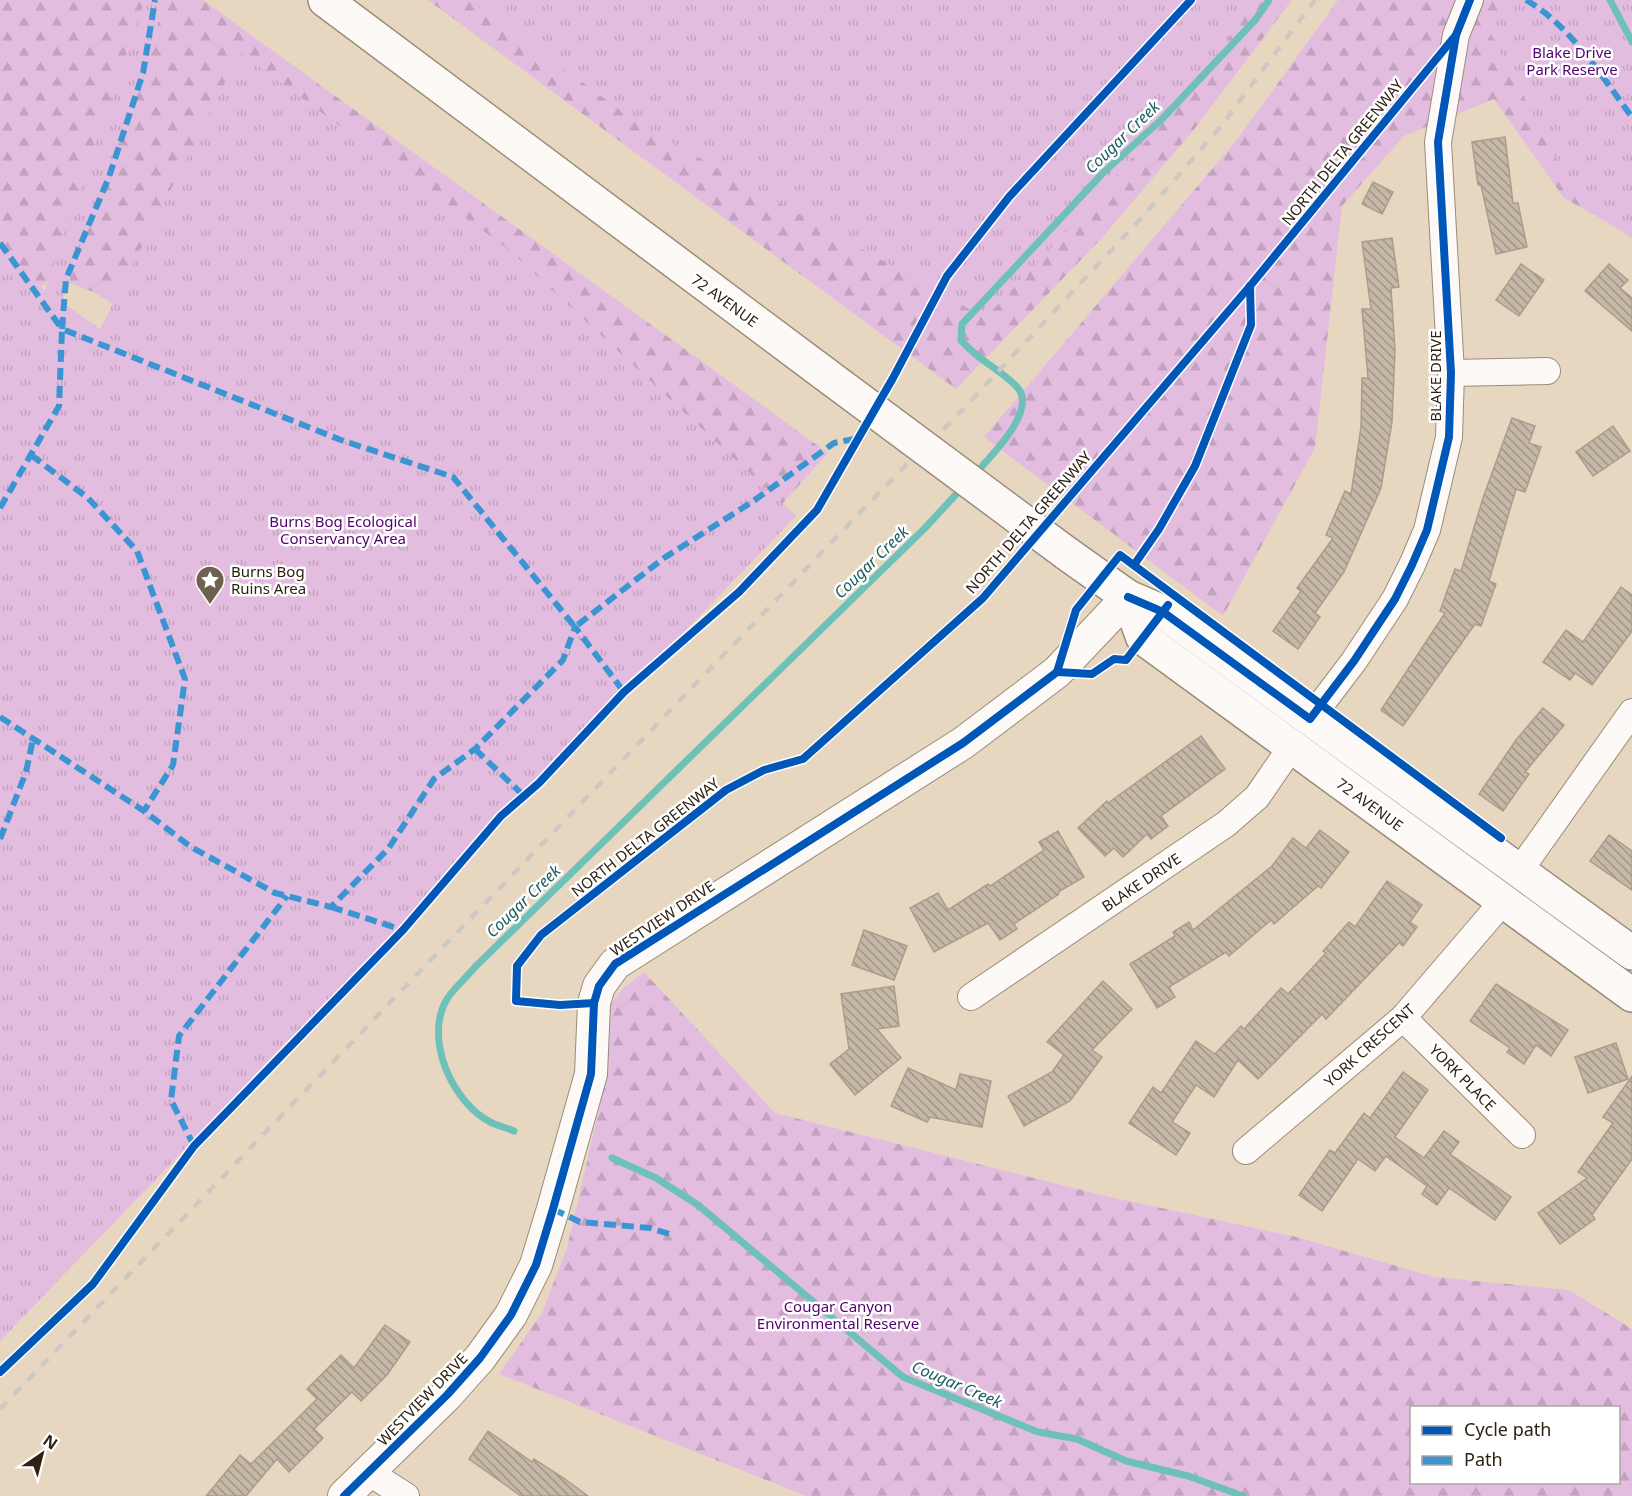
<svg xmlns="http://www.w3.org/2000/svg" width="1632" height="1496" font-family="'Noto Sans',sans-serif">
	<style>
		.forest { fill: url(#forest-firs); fill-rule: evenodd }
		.park { fill: url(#park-tufts) }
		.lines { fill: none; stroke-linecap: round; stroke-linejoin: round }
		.stream { stroke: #6ec1b9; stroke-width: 7 }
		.building { fill: url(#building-back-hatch); stroke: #aa9d8b; stroke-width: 1.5 }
		.minor-casing { stroke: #998c7a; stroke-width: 28 }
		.tertiary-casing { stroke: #998c7a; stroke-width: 34 }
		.secondary-casing { stroke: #998c7a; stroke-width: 36 }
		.minor { stroke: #fcf9f6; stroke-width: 26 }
		.tertiary { stroke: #fcf9f6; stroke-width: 32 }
		.secondary { stroke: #fcf9f6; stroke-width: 33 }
		.rail { stroke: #cdc8c1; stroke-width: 4.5; stroke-dasharray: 10 10; stroke-linecap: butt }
		.secondary-bridge-casing { stroke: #998c7a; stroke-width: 36; stroke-linecap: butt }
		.secondary-bridge { stroke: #fcf9f6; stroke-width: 33 }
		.quiet { stroke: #3c95d3; stroke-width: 6; stroke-dasharray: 12 6; stroke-linecap: butt }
		.cycleway-casing { stroke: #fff; stroke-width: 11 }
		.cycleway { stroke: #0057b8; stroke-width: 8 }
		.labels { text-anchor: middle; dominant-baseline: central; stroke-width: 5; stroke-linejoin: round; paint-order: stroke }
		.park-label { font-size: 15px; fill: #53026f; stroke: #fff }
		.street-label { font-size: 15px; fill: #2e2212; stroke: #fff }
		.poi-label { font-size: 15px; fill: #2e2212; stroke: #fff; text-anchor: start }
		.water-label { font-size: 16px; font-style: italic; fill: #1a5d5d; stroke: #fff }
	</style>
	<defs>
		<pattern id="forest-firs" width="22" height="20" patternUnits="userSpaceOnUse" patternTransform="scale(1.5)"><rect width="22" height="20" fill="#e3bde0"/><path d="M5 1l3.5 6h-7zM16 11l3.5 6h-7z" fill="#c3a2bf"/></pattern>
		<pattern id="park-tufts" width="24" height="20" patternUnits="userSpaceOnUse" patternTransform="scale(1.5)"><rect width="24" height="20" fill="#e3bde0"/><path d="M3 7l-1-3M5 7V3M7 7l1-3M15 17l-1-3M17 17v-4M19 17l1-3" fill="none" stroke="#c3a2bf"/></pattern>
		<pattern id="building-back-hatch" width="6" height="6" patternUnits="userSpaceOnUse" patternTransform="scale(1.5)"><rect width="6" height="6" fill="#c5b8a6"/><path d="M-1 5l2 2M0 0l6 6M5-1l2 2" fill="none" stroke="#a09586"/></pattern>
	</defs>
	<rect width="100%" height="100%" fill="#e8d7c0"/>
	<g class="forest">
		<path d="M 0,0 L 203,0 L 828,453 L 698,598 L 182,349 L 94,292 L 53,277 L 22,302 L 0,467 Z"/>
		<path d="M 428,0 L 1292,0 L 1196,127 L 1101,239 L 956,389 Z"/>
		<path d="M 1338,0 L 1632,0 L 1632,236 L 1564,198 L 1494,99 L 1404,136 L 1342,206 L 1315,448 L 1223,616 L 984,437 L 1236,141 Z"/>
		<path d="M 644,972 L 775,1113 L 1106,1196 L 1297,1237 L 1434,1277 L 1569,1290 L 1632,1329 L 1632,1496 L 806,1496 L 499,1374 L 542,1313 L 567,1248 L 599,1110 L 611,1004 L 622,989 ZM 1412,1408 L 1618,1408 L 1618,1482 L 1412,1482 Z"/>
	</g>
	<g class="park">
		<path d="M 145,0 L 166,0 L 62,302 L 100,329 L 240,53 L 508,249 L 796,516 L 0,1341 L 0,258 L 45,290 Z"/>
		<path d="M 470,0 L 1256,0 C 1175,115 1082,217 985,318 L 642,126 Z"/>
		<path d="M 1506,0 L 1632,0 L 1632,238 L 1581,206 L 1491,34 Z"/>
	</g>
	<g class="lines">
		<g class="stream">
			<path d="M 1610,0 L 1632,42"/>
			<path d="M 974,475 C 989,458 1039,410 1017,387 C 1000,369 977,360 961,340 L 962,324 L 1103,173 L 1163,118 L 1256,19 L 1269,0"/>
			<path d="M 514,1131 C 507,1128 499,1126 492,1123 C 453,1104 423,1039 447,999 C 454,988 466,978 475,967 L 925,528 L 962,488"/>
			<path d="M 612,1158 L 656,1178 L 698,1205 L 903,1377 L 1038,1432 L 1077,1439 L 1126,1461 L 1188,1476 L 1243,1496"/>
		</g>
	</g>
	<g class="building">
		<path d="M 1505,137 L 1513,203 L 1518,203 L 1527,247 L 1496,254 L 1481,185 L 1478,185 L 1472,142 Z"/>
		<path d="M 1373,182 L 1393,192 L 1382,214 L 1362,204 Z"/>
		<path d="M 1392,238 L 1399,287 L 1391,288 L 1395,350 L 1392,422 L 1381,488 L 1344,572 L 1315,613 L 1320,617 L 1298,649 L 1273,631 L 1301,591 L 1297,588 L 1333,538 L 1326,535 L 1345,491 L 1351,494 L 1361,427 L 1362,378 L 1368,378 L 1362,309 L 1371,309 L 1362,242 Z"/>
		<path d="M 1521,264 L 1544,280 L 1519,316 L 1496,300 Z"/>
		<path d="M 1609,264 L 1628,280 L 1620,288 L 1632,298 L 1632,331 L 1585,291 Z"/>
		<path d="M 1512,418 L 1535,426 L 1529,443 L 1541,447 L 1525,492 L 1516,489 L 1489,581 L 1496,584 L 1481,626 L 1475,624 L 1403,726 L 1381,710 L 1445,613 L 1440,611 L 1455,569 L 1461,571 L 1483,498 Z"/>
		<path d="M 1613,426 L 1630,451 L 1593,476 L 1576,452 Z"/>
		<path d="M 1621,587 L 1632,595 L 1632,631 L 1592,685 L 1575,673 L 1570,680 L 1543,662 L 1566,630 L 1583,642 Z"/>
		<path d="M 1543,708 L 1564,725 L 1525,772 L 1529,774 L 1503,811 L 1479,794 L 1516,740 Z"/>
		<path d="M 1201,736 L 1225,769 L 1161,816 L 1168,826 L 1151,839 L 1147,834 L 1123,857 L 1114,848 L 1105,856 L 1078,828 L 1107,801 L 1108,803 Z"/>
		<path d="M 1320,830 L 1349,852 L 1321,888 L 1318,886 L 1274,924 L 1271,920 L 1229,956 L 1226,952 L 1169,987 L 1175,997 L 1157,1008 L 1130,964 L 1175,936 L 1173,932 L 1189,922 L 1193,930 L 1272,866 L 1293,838 L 1306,848 Z"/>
		<path d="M 1058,831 L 1084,877 L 1058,892 L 1059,894 L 1014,924 L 1017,929 L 1000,940 L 988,923 L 934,952 L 910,908 L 938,893 L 948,910 L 988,884 L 990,886 L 1044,850 L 1039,842 Z"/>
		<path d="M 1609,835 L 1632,851 L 1632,890 L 1590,861 Z"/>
		<path d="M 1387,881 L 1422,905 L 1410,922 L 1417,927 L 1403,946 L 1399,943 L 1326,1019 L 1322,1014 L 1258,1079 L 1238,1060 L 1214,1097 L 1196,1085 L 1172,1122 L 1190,1133 L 1176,1155 L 1129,1123 L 1153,1087 L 1161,1093 L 1196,1041 L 1215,1054 L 1241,1026 L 1244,1029 L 1281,988 L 1288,994 L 1326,953 L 1323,951 L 1349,922 L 1355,927 Z"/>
		<path d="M 864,930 L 907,946 L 894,980 L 852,965 Z"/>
		<path d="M 1103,981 L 1132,1009 L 1092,1050 L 1102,1057 L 1070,1101 L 1024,1126 L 1008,1096 L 1052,1072 L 1064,1055 L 1047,1042 Z"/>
		<path d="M 1496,984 L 1568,1030 L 1551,1056 L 1536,1045 L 1524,1064 L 1507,1052 L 1510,1048 L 1470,1021 Z"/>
		<path d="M 894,986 L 899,1026 L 877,1029 L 901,1058 L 855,1095 L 830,1064 L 849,1049 L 841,994 Z"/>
		<path d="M 1616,1043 L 1628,1079 L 1588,1093 L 1575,1057 Z"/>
		<path d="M 908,1068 L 956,1090 L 960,1074 L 991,1081 L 982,1127 L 930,1117 L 927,1122 L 891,1106 Z"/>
		<path d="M 1403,1072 L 1428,1090 L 1395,1137 L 1424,1158 L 1444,1131 L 1459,1142 L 1450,1154 L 1511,1197 L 1495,1220 L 1449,1188 L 1437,1205 L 1422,1194 L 1427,1186 L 1386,1156 L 1375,1171 L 1358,1159 L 1322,1211 L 1299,1195 L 1330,1150 L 1335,1153 L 1364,1113 L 1370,1118 Z"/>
		<path d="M 1632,1076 L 1632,1159 L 1592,1215 L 1595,1219 L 1560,1244 L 1538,1213 L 1587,1178 L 1578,1172 L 1613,1123 L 1603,1117 Z"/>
		<path d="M 385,1325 L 410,1342 L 387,1375 L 361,1401 L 352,1392 L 314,1429 L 323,1438 L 289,1472 L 277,1459 L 246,1496 L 206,1496 L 240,1455 L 251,1464 L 317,1399 L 307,1389 L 341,1355 L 354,1368 Z"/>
		<path d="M 488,1431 L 532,1462 L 534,1459 L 565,1479 L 588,1496 L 521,1496 L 469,1459 Z"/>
	</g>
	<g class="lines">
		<g class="minor-casing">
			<g id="minor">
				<path d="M 1451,373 L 1547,371"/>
				<path d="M 1310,719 L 1354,661 L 1395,599 L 1412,565 L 1427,530 L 1449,437 L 1451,373 L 1438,142 L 1456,35 L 1470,0"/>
				<path d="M 1520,870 L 1632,712"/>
				<path d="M 971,997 L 1226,824 L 1257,797 L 1292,746"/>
				<path d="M 1403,1018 L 1522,1135"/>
				<path d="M 1246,1151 L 1403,1018 L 1493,913 L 1500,899"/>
				<path d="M 368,1472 L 406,1496"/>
			</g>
		</g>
		<g class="tertiary-casing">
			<path id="tertiary" d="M 344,1496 L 447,1395 L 480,1358 L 511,1315 L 536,1265 L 553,1209 L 591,1074 L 594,1003 L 599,986 L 615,964 L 963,743 L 1057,672 L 1128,597"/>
		</g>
		<g class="secondary-casing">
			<g id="secondary">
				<path d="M 325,0 L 825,374"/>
				<path d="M 1066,553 L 1128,597 L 1163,612 L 1632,953"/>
				<path d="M 1128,597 L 1143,638 L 1632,995"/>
			</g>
		</g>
		<use href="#minor" class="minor"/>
		<use href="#tertiary" class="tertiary"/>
		<use href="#secondary" class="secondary"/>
		<path class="rail" d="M 0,1409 L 898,473 L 953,420 L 1144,215 L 1221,126 L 1315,0"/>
		<g class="secondary-bridge-casing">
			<path id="secondary-bridge" d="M 825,374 L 1066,553"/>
		</g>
		<use href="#secondary-bridge" class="secondary-bridge"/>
		<g class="quiet">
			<path d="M 1526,0 C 1570,25 1602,77 1632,117"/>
			<path d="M 0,243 L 62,329"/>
			<path d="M 62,329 L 66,279 L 109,177 L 143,73 L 155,0"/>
			<path d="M 31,455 L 88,498 L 137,551 L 185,679 L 173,765 L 144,811"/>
			<path d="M 0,508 L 59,406 L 62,329 L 341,440 L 453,477 L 575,627 L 664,558 L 752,502 L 834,443 L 859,438"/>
			<path d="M 0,717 L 144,811 L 191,847 L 275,893 L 331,907 L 388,849 L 434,779 L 475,749 L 563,660 L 575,627 L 624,692"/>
			<path d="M 475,749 L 524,796"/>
			<path d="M 0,839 L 26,772 L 33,739"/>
			<path d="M 331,907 L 403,930"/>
			<path d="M 194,1146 L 171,1100 L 179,1036 L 287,896"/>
			<path d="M 553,1209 L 580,1222 L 650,1228 L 673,1235"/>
		</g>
		<g class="cycleway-casing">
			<g id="cycleway">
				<path d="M 1134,565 L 1159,529 L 1195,466 L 1251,325 L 1250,286"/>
				<path d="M 1128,597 L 1163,612 L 1310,719 L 1354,661 L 1395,599 L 1412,565 L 1427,530 L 1449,437 L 1451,373 L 1438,142 L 1456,35 L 1470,0"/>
				<path d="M 1057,672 L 1076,610 L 1120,555 L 1501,838"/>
				<path d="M 1057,672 L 1092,674 L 1114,659 L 1126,660 L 1168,605"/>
				<path d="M 594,1003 L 560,1005 L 516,1001 L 517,966 L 541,935 L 726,790 L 764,770 L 803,759 L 983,598 L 1250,286 L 1456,35"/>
				<path d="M 0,1372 L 93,1284 L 194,1146 L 403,930 L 501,816 L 539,783 L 624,692 L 739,592 L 817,510 L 893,378 L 947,276 L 1009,197 L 1191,0"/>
				<path d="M 344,1496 L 447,1395 L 480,1358 L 511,1315 L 536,1265 L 553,1209 L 591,1074 L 594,1003 L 599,986 L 615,964 L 963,743 L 1057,672"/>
			</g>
		</g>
		<use href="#cycleway" class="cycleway"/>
	</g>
	<defs>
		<g id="sight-pin" transform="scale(1.5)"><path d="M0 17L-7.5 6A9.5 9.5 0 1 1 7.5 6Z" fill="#6f614f" stroke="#fff"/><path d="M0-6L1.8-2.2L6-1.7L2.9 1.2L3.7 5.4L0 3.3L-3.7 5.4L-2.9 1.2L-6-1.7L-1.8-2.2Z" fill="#fff"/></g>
	</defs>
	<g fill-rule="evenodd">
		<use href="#sight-pin" x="210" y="580"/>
	</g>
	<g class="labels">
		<g class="park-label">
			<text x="1572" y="52">Blake Drive<tspan x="1572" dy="17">Park Reserve</tspan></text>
			<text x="343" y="521">Burns Bog Ecological<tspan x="343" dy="17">Conservancy Area</tspan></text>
			<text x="838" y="1306">Cougar Canyon<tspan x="838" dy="17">Environmental Reserve</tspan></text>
		</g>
		<g class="street-label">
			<text transform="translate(1342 152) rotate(-51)">NORTH DELTA GREENWAY</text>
			<text transform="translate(725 300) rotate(36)">72 AVENUE</text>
			<text transform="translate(1435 376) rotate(-90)">BLAKE DRIVE</text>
			<text transform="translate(1028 522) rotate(-49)">NORTH DELTA GREENWAY</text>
			<text transform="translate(1370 804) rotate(36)">72 AVENUE</text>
			<text transform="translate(645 837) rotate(-38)">NORTH DELTA GREENWAY</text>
			<text transform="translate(1141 882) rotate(-34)">BLAKE DRIVE</text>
			<text transform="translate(662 918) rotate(-34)">WESTVIEW DRIVE</text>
			<text transform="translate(1369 1045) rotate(-42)">YORK CRESCENT</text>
			<text transform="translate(1463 1077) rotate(45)">YORK PLACE</text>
			<text transform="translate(422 1399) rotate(-46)">WESTVIEW DRIVE</text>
		</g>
		<g class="poi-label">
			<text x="231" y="571">Burns Bog<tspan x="231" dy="17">Ruins Area</tspan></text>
		</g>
		<g class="water-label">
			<text transform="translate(1122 137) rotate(-44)">Cougar Creek</text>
			<text transform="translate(871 562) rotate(-44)">Cougar Creek</text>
			<text transform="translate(523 901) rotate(-44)">Cougar Creek</text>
			<text transform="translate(957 1384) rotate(23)">Cougar Creek</text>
		</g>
	</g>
	<rect x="1410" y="1406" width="210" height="78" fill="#ffffff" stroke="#aba7a0" stroke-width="1.5"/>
	<rect x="1422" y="1426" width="30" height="9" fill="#0057b8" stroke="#aba7a0" stroke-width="1.5"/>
	<text x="1464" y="1436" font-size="18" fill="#2e2212">Cycle path</text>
	<rect x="1422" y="1456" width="30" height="9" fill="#3c95d3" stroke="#aba7a0" stroke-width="1.5"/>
	<text x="1464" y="1466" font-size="18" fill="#2e2212">Path</text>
	<g transform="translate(42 1454) rotate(35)" stroke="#ffffff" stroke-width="4.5" paint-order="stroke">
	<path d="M0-4.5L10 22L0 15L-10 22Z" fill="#2e2212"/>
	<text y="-9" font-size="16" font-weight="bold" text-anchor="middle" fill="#2e2212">N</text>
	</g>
</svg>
